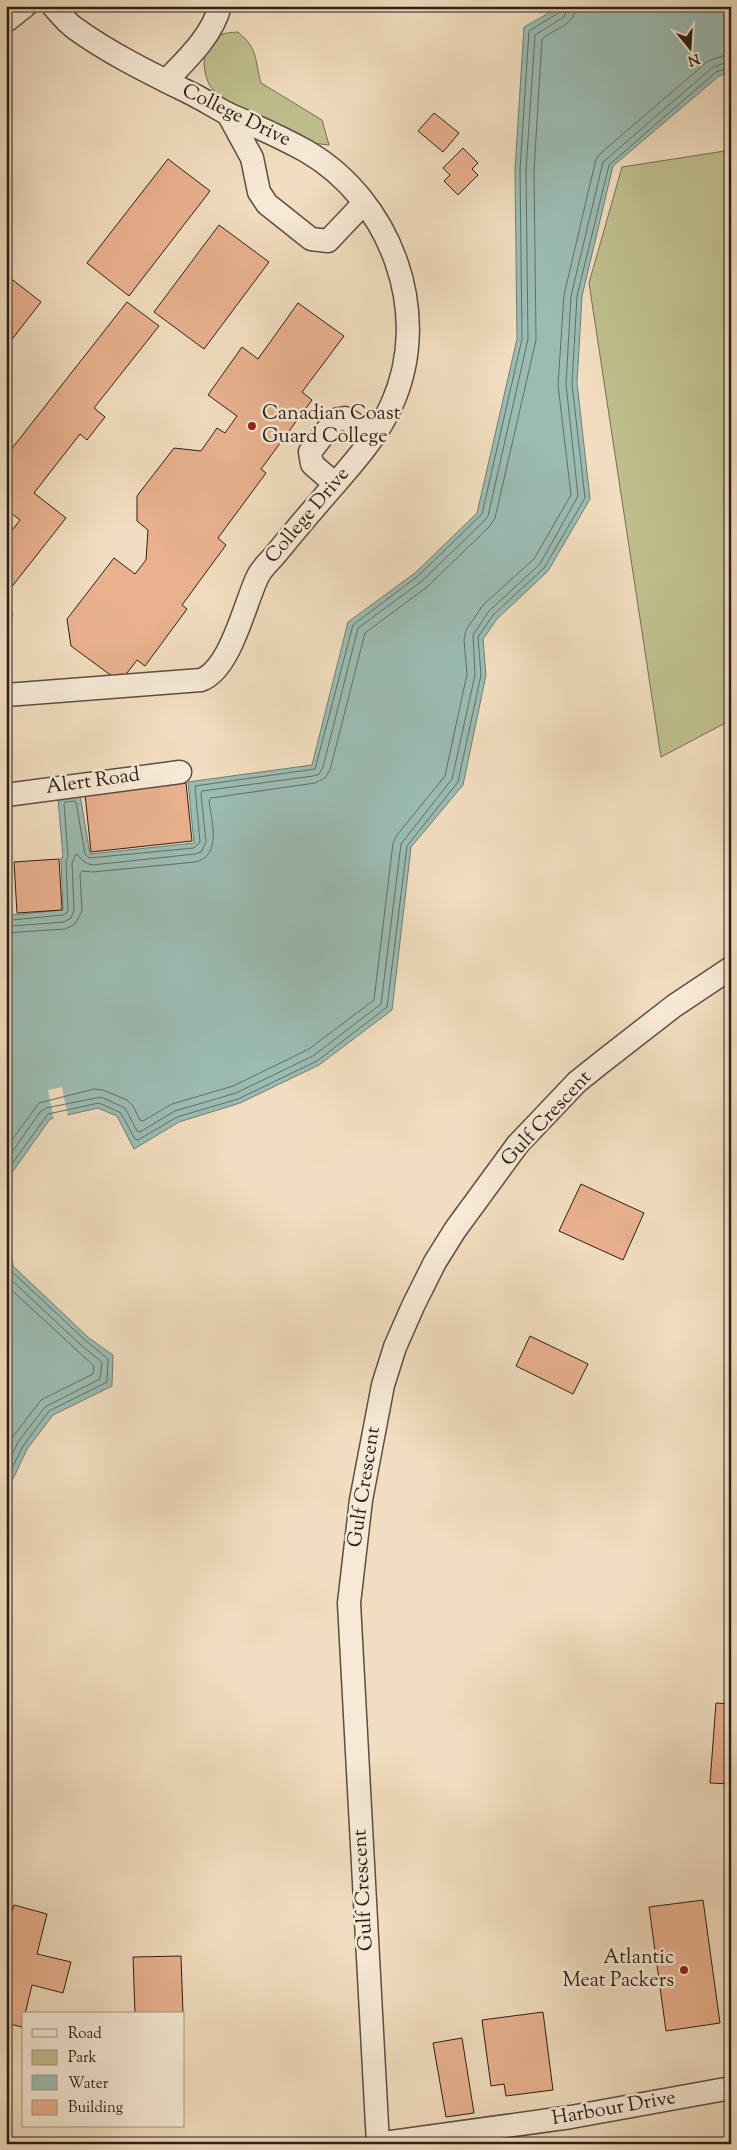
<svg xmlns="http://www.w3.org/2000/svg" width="737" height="2150" font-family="'Sorts Mill Goudy',serif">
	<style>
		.green { fill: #c0bf8e; stroke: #756e54 }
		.water { fill: #9bbcb2; stroke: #6e7d75 }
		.pier { fill: #f1ddbf }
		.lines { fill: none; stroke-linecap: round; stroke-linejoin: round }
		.shore { stroke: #626d66; stroke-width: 1 }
		.building { fill: #e9b18e; stroke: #2a1e19 }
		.minor-casing { stroke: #5c4e42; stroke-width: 25 }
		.minor { stroke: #f6e9d5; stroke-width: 22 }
		.poi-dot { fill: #8f2418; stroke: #f6e9d5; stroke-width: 2 }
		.labels { text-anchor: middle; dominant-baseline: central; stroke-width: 5; stroke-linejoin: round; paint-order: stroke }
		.street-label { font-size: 20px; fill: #2a1e19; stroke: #f6e9d5 }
		.poi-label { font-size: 20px; fill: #2a1e19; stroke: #f6e9d5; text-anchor: start }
	</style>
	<rect width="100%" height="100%" fill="#f1ddbf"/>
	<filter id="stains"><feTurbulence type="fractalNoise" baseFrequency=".004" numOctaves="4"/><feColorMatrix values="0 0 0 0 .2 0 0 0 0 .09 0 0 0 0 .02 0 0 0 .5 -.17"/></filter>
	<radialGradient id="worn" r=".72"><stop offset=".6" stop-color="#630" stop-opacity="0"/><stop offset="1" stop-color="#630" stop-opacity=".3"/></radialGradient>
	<g class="green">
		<path d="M 238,32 C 259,50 254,58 261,83 L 322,120 L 329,145 C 320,144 311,143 302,140 C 287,135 216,98 210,86 C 204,75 202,60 207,49 C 213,34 223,33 238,32 Z"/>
		<path d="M 731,150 L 731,720 L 661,757 L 589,283 L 622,167 Z"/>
	</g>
	<g class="water">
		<path d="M 561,6 L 731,6 L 731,72 L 719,76 L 613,166 L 582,296 L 577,383 L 590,499 L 548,571 L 497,619 L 483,639 L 486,675 L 463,785 L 411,847 L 392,1010 L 319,1065 L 240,1103 L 179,1122 L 134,1149 L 117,1116 L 98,1108 L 50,1119 L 6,1181 L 6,879 L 11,915 L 63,910 L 61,858 L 63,857 L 58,798 L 80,795 L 90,854 L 194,843 L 188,782 L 312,765 L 348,622 L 415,573 L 477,513 L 517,339 L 515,169 L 524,27 Z"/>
		<path d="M 6,1212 L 13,1266 L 89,1338 L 113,1355 L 112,1386 L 53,1415 L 27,1449 L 13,1479 L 6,1487 Z"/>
	</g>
	<path class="pier" d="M 62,1087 L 68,1117 L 54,1120 L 48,1090 Z"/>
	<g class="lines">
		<g class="shore">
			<path d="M 6,917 L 12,920 L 63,915 L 68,912 L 66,862 L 68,856 L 64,804 L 65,802 L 74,801 L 76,802 L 85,854 L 89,858 L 194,848 L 200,842 L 195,786 L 315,769 L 353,625 L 418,576 L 482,514 L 522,339 L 520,170 L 529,31 L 560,12 L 562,6"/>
			<path d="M 6,925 L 12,926 L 64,922 L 71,918 L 74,910 L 72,863 L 76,854 L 78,855 L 84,862 L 92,865 L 195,854 L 201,852 L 206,842 L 201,794 L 202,791 L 313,776 L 319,774 L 323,767 L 358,628 L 422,581 L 484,521 L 488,516 L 528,339 L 526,170 L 535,35 L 564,17 L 568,6"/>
			<path d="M 6,933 L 65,929 L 75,924 L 82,911 L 80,874 L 82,871 L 93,872 L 195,862 C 223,856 211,820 209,800 L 211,798 L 315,783 L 325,778 L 330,770 L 365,633 L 427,587 L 490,526 L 495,518 L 536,340 L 534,170 L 542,39 C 554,28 575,27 576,6"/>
			<path d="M 6,1148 L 39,1103 L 94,1089 L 103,1090 L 127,1100 L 133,1106 L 140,1120 L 143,1121 L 172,1104 L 233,1086 L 309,1049 L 374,1000 L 393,843 L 397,835 L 445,776 L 467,674 L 464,640 L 466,630 L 483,605 L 534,559 L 571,495 L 558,385 L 564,295 L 596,159 L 602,152 L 708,61 L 731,53"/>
			<path d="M 6,1161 L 40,1112 L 46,1108 L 101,1097 L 125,1108 L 137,1131 L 140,1132 L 175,1111 L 236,1093 L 313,1056 L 381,1004 L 401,844 L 452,779 L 475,675 L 473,635 L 489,611 L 540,564 L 578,496 L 566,384 L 571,296 L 603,162 L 713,67 L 731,61"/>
			<path d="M 6,1172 L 48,1114 L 99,1103 L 121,1113 L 135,1139 L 138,1140 L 177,1117 L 238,1099 L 317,1061 L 387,1007 L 407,846 L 458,782 L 481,675 L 478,637 L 493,615 L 544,568 L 585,498 L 572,384 L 577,296 L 609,165 L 716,72 L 731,67"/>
			<path d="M 6,1254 L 9,1269 L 86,1341 L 108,1359 L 107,1382 L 49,1411 L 23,1446 L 6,1480"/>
			<path d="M 6,1275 L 82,1346 L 102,1362 L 100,1379 L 45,1407 L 18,1442 L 6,1468"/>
			<path d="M 6,1285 L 94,1366 L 93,1374 L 41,1400 L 12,1438 L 6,1449"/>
		</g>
	</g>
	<g class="building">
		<path d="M 434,113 L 459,133 L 443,152 L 418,131 Z"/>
		<path d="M 463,148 L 478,163 L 472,169 L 478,175 L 458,195 L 444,181 L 450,175 L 443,168 Z"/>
		<path d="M 168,159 L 210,191 L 129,296 L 87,263 Z"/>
		<path d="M 219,225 L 269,262 L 204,349 L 154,312 Z"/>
		<path d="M 9,277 L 41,302 L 6,347 L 6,280 Z"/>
		<path d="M 127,302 L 159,326 L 94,408 L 105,417 L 87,440 L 80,434 L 34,493 L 66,518 L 6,594 L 6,538 L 20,520 L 6,509 L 6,456 Z"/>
		<path d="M 298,303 L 344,336 L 302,392 L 312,400 L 261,469 L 266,473 L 218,538 L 226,545 L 182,605 L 187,609 L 145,666 L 137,660 L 120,682 L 71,646 L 67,619 L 114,558 L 135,574 L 146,560 L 148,530 L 137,521 L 137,496 L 174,448 L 201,451 L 217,428 L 225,433 L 237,416 L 208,395 L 242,347 L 258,359 Z"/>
		<path d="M 6,610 L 13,615 L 6,623 Z"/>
		<path d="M 186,783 L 192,841 L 91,852 L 85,794 Z"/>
		<path d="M 59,859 L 62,910 L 17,913 L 14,862 Z"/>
		<path d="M 581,1184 L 644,1213 L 623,1260 L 559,1231 Z"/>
		<path d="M 530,1336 L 588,1364 L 573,1394 L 516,1366 Z"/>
		<path d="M 716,1703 L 731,1704 L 731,1784 L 710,1783 Z"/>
		<path d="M 703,1900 L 720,2023 L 666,2031 L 649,1907 Z"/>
		<path d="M 14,1905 L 47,1914 L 37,1954 L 71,1962 L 63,1993 L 32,1985 L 22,2027 L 6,2023 L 6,1935 Z"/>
		<path d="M 731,1914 L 731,1956 L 726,1915 Z"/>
		<path d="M 181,1956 L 183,2014 L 135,2014 L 133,1957 Z"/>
		<path d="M 543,2012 L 553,2090 L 506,2096 L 504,2084 L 491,2086 L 482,2020 Z"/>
		<path d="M 462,2038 L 474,2113 L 446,2117 L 433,2043 Z"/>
	</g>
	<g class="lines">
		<g class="minor-casing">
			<g id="minor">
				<path d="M 6,21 L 25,6"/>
				<path d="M 166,81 C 187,59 212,36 220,6"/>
				<path d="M 228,114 L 252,158 L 259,192 L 267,204 L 311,239 L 328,241 L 364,203"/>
				<path d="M 335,484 L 312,464 L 310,452 L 335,420 L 345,418 L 374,436"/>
				<path d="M 6,695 L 201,680 C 231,669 245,602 258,576 C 262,568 270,561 275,555 C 289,538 303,521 317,505 C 344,473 375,442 392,404 C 433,313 391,200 306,151 C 281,137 256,126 230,115 C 218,109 206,101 194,95 C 154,75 112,55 76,29 C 67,23 60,14 53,6"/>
				<path d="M 6,795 L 180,772"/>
				<path d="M 377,2144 L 571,2117 L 731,2088"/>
				<path d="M 378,2144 L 349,1603 L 361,1500 L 383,1385 L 395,1347 L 413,1306 L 435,1262 L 455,1230 L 518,1144 L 577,1082 L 602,1062 L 674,1006 L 731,968"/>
			</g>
		</g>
		<use href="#minor" class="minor"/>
	</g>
	<g class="poi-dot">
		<circle cx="252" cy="426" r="5"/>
		<circle cx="684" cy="1970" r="5"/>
	</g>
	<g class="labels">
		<g class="street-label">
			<text transform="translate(236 116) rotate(26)">College Drive</text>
			<text transform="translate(308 516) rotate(-50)">College Drive</text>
			<text transform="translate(93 782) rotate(-8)">Alert Road</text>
			<text transform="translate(547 1119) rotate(-47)">Gulf Crescent</text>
			<text transform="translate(365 1487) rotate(-81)">Gulf Crescent</text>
			<text transform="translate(364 1890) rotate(-93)">Gulf Crescent</text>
			<text transform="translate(614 2109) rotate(-10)">Harbour Drive</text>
		</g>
		<g class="poi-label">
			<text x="262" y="414">Canadian Coast<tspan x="262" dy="23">Guard College</tspan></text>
			<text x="674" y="1958" text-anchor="end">Atlantic<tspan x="674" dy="23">Meat Packers</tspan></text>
		</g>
	</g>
	<rect width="737" height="2150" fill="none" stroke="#f1ddbf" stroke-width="25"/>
	<rect x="8" y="8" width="722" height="2135" fill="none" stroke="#2a1e19" stroke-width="2.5"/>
	<rect x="12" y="12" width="712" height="2125" fill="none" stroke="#2a1e19"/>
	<rect x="22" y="2012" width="162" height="115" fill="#f6e9d5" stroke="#a4988a"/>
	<rect x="32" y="2029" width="25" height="8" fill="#f6e9d5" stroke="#a4988a"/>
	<text x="68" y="2038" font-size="15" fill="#2a1e19">Road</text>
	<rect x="32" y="2050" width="25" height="15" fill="#c0bf8e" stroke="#a4988a"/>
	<text x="68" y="2062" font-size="15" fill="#2a1e19">Park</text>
	<rect x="32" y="2075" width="25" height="15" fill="#9bbcb2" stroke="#a4988a"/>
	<text x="68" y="2088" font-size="15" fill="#2a1e19">Water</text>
	<rect x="32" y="2100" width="25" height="15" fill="#e9b18e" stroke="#a4988a"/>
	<text x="68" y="2112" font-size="15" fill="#2a1e19">Building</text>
	<g transform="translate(690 48) rotate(162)" stroke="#f6e9d5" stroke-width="4" paint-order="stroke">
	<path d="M0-4L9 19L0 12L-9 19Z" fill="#2a1e19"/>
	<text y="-8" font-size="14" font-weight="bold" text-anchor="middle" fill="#2a1e19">N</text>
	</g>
	<rect width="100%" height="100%" filter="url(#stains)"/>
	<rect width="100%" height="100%" fill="url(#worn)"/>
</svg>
